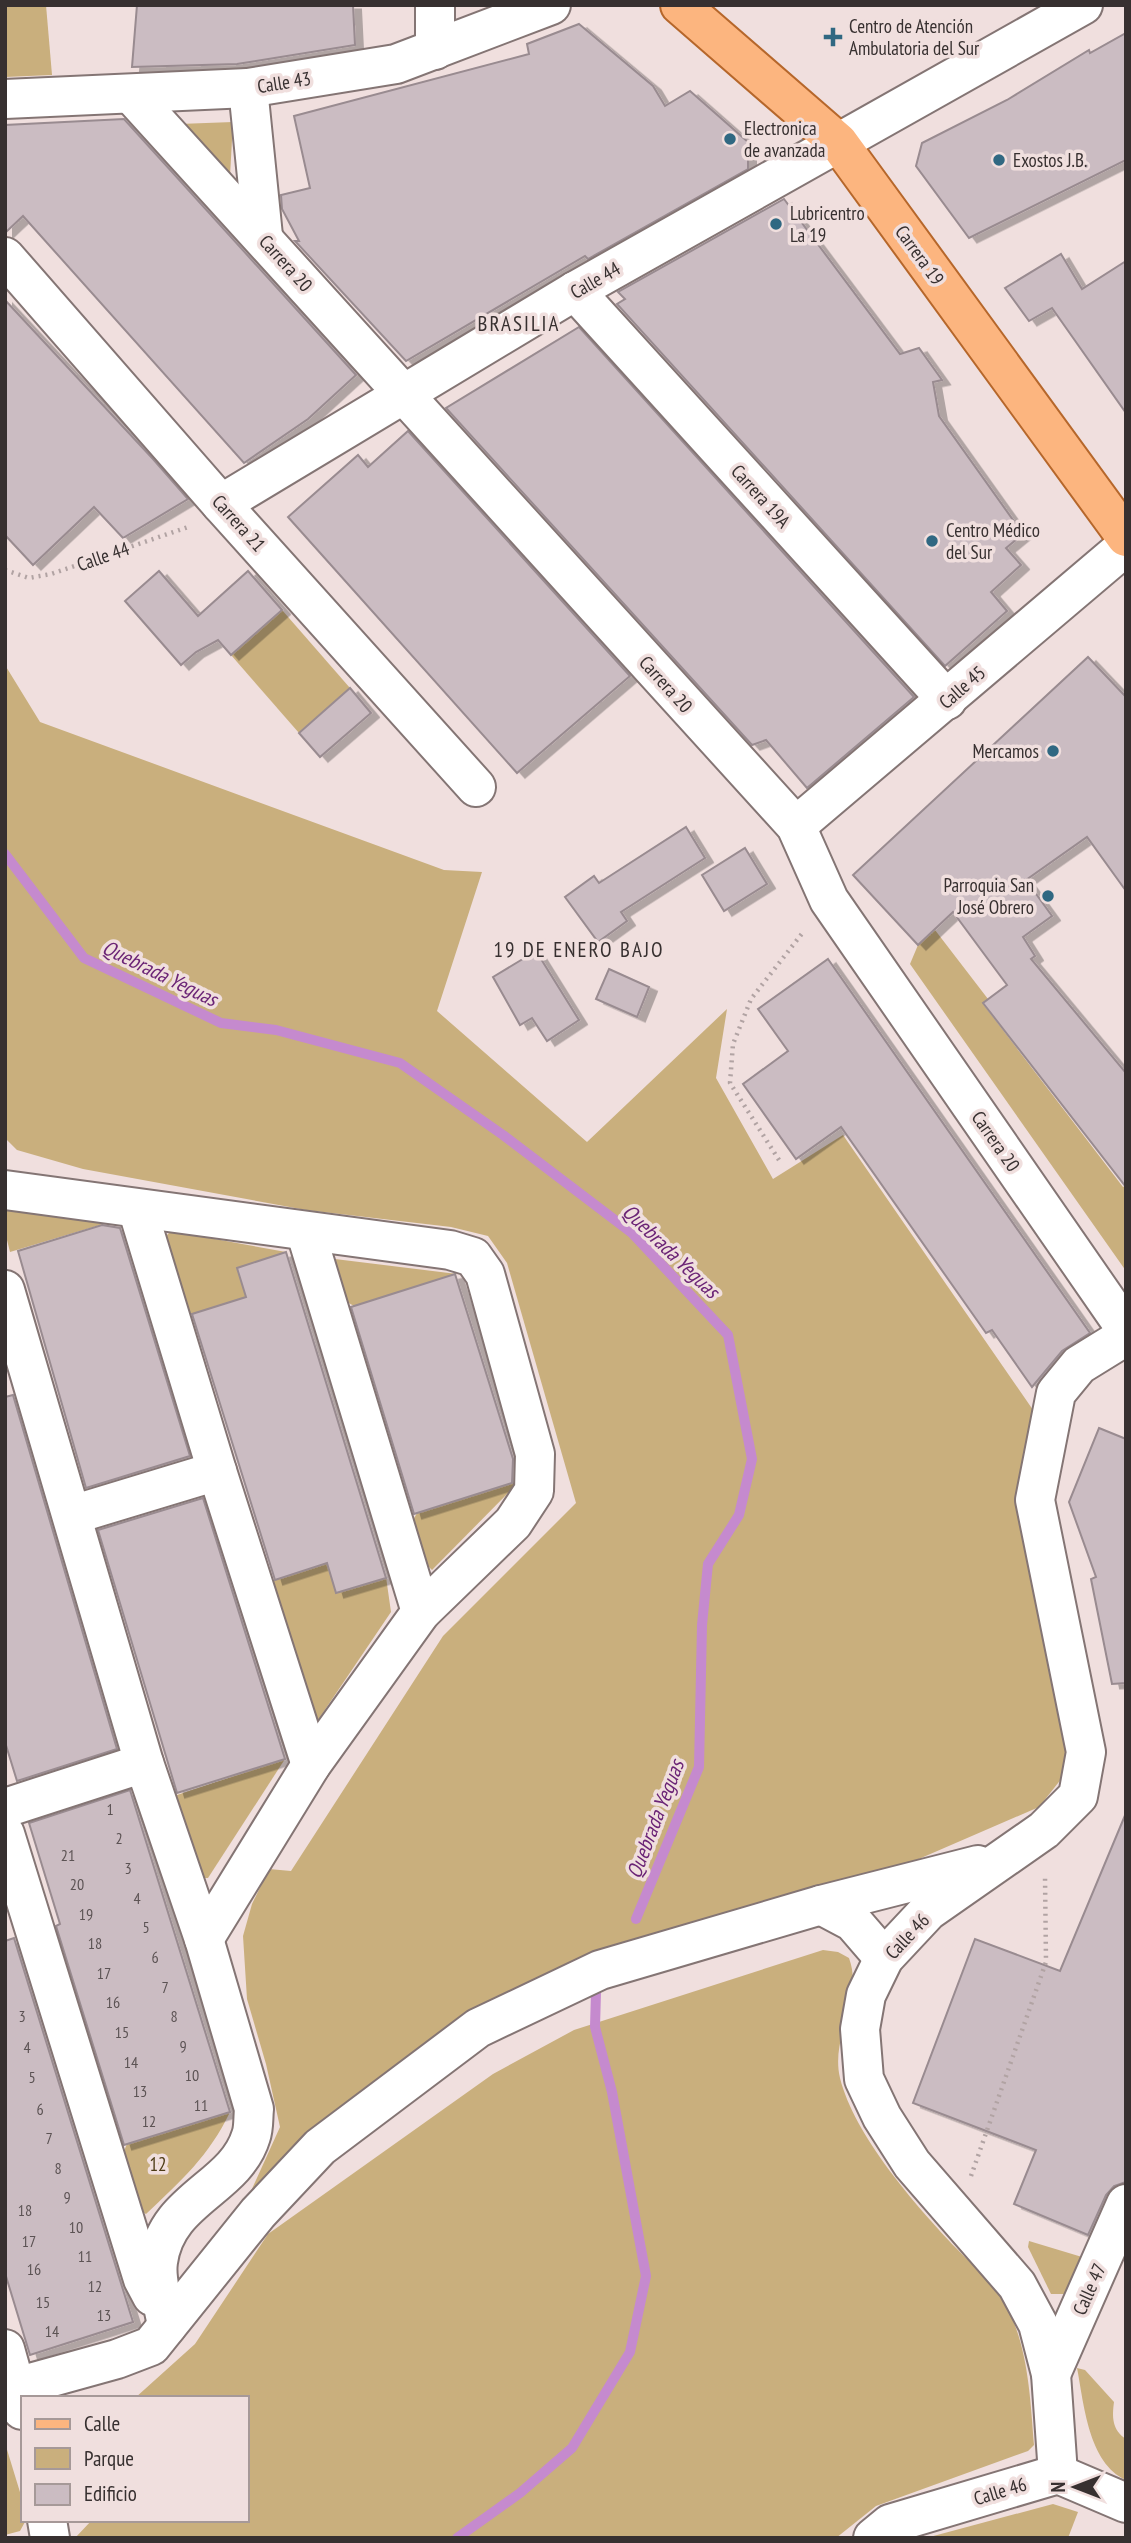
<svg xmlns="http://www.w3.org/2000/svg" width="1131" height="2543" font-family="'PT Sans Narrow',sans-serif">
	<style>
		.green { fill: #c9af7d }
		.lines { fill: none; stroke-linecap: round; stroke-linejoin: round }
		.stream { stroke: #c58ace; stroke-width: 10 }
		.building { fill: #cbbcc2; stroke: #998b90; stroke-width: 2; filter: url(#shadow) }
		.minor-casing { stroke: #847574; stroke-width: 42 }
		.major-casing { stroke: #b6672b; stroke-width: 42 }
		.path { stroke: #b1a3a3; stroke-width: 4.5; stroke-dasharray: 2 5; stroke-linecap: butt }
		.minor { stroke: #fff; stroke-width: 38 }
		.major { stroke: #fcb57f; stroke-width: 38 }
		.poi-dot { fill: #306882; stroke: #f0dfde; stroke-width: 2.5 }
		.labels { text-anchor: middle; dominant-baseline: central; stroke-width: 7; stroke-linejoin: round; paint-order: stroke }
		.number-label { font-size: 16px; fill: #5c5354 }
		.poi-label { font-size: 19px; fill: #373030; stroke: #f0dfde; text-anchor: start }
		.street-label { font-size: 19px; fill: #373030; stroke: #f0dfde }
		.park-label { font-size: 19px; fill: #4d3b16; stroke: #f0dfde }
		.neighbourhood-label { font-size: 21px; letter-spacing: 2px; fill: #373030; stroke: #f0dfde }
		.water-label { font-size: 21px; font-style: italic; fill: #6b2476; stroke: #f0dfde }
	</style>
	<defs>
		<filter id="shadow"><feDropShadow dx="8" dy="4.5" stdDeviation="0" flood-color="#0004"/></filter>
	</defs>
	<rect width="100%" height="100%" fill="#f0dfde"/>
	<g class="green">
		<path d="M 5,5 L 46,5 L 52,75 L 5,77 Z"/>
		<path d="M 233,122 L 230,176 L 179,124 Z"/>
		<path d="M 282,610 L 350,688 L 299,733 L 231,655 Z"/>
		<path d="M 5,665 L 40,722 L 444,870 L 482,872 L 437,1011 L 587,1142 L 727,1009 L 716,1078 L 773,1179 L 843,1135 L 1042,1423 L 1070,1750 L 1066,1773 L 1039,1807 L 838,1894 L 454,2040 L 251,2191 L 280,2127 L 266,2064 L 247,1999 L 243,1936 L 252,1904 L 269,1869 L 291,1871 L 443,1636 L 576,1503 L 507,1263 L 488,1236 L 451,1227 L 306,1210 L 83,1169 L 17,1150 L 5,1138 Z"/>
		<path d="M 935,930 L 988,999 L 983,1004 L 1123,1187 L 1126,1185 L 1126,1271 L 910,964 L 918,945 Z"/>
		<path d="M 13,1204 L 120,1219 L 10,1252 L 5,1232 L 5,1210 Z"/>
		<path d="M 171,1231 L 286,1252 L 237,1268 L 246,1297 L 192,1314 L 187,1311 L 165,1237 Z"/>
		<path d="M 335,1259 L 457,1274 L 354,1306 L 347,1302 L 334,1266 Z"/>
		<path d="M 520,1481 L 432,1570 L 427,1565 L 413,1520 L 417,1513 Z"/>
		<path d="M 327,1563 L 337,1593 L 386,1577 L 391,1612 L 318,1720 L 311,1719 L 271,1584 L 274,1580 Z"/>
		<path d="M 285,1759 L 208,1878 L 201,1878 L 174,1796 Z"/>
		<path d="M 823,1950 L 838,1952 L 849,1958 C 864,1999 830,2036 840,2078 C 854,2135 916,2206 956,2248 C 970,2263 990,2278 1000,2295 C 1028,2338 1030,2395 1034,2445 L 1028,2451 L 876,2506 L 836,2538 L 75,2538 L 92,2520 L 247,2520 L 247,2398 L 135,2398 L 195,2344 L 268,2234 L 493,2074 L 574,2030 Z"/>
		<path d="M 230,2112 C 209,2156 181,2181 146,2214 L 141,2211 L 123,2153 L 127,2144 Z"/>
		<path d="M 1029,2241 L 1082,2257 L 1073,2283 L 1064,2294 L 1051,2294 L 1028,2247 Z"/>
		<path d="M 1077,2368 L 1085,2370 L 1114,2402 C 1112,2417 1112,2430 1126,2439 L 1126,2480 C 1088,2463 1084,2403 1077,2368 Z"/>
		<path d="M 5,2443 L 23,2502 L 23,2520 L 26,2520 L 20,2531 L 5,2535 Z"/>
		<path d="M 1053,2504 L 1078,2512 L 1068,2538 L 926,2538 Z"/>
	</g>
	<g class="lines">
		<g class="stream">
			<path d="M 5,854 L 84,958 L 221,1023 L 276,1030 L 400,1063 L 503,1135 L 632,1233 L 728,1335 L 752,1459 L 739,1515 L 708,1564 L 702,1625 L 699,1767 L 636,1919"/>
			<path d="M 457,2538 L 520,2493 L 572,2448 L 630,2352 L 646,2276 L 612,2092 L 595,2027 L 596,1992"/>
		</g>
	</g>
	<g class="building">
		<path d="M 137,5 L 353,5 L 355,45 L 237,64 L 132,67 Z"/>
		<path d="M 579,24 L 653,86 L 665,106 L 690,91 L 748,142 L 748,169 L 588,259 L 585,256 L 406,361 L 295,241 L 299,241 L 282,209 L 281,195 L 310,188 L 294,116 L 529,54 L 527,44 Z"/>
		<path d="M 1126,33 L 1126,160 L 969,238 L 916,166 L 922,143 L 1007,100 L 1089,50 L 1090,53 Z"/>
		<path d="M 124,119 L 356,375 L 308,419 L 244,463 L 23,216 L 5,233 L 5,125 Z"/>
		<path d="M 784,199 L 900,354 L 919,348 L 942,380 L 933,382 L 939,416 L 1023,534 L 1006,548 L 1021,565 L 991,592 L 1007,611 L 945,666 L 617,304 L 625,299 L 618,292 Z"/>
		<path d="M 1061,254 L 1082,289 L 1126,261 L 1126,413 L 1052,308 L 1029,321 L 1005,288 Z"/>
		<path d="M 5,300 L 153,459 L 188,499 L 123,538 L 94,507 L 33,565 L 5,535 Z"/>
		<path d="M 579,327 L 914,697 L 807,788 L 766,740 L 752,745 L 446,408 Z"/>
		<path d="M 408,431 L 630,676 L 517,773 L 288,517 L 358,455 L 368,467 Z"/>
		<path d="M 159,571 L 198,616 L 248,571 L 282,610 L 231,655 L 218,640 L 196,652 L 181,665 L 125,601 Z"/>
		<path d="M 1088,657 L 1126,697 L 1126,891 L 1087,837 L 1026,880 L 1052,916 L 1023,937 L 1035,956 L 1031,959 L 1126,1073 L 1126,1187 L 983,1003 L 1007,985 L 953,912 L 918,945 L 853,875 Z"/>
		<path d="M 350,688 L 371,713 L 320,757 L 299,733 Z"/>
		<path d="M 686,827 L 705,858 L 621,912 L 627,921 L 598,942 L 565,897 L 594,876 L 599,883 Z"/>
		<path d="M 745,848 L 767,884 L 724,911 L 702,875 Z"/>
		<path d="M 536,951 L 579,1020 L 547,1041 L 532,1018 L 520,1025 L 493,977 Z"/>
		<path d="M 828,959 L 1090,1333 L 1062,1351 L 1032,1387 L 992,1330 L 986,1333 L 841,1127 L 796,1159 L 743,1084 L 788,1051 L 758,1009 Z"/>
		<path d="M 609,969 L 649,987 L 637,1017 L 596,999 Z"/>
		<path d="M 102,1225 L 120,1228 L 190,1456 L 86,1488 L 18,1251 Z"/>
		<path d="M 286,1252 L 386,1578 L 336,1593 L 327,1563 L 275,1580 L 192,1314 L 246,1297 L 237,1268 Z"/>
		<path d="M 455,1274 L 513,1459 L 512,1483 L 414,1514 L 351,1307 Z"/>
		<path d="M 13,1395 L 117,1749 L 17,1781 L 5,1742 L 5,1397 Z"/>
		<path d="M 1099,1428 L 1126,1439 L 1126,1683 L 1112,1684 L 1091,1579 L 1096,1577 L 1069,1502 Z"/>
		<path d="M 203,1498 L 285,1759 L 177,1793 L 98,1530 Z"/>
		<path d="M 130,1790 L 230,2112 L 124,2145 L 56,1926 L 60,1924 L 29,1823 Z"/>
		<path d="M 1126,1813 L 1126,2182 L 1114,2186 L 1106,2195 L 1088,2235 L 1014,2204 L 1036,2150 L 913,2103 L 975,1939 L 1060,1971 Z"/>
		<path d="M 14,1938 L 133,2322 L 30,2355 L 5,2273 L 5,1941 Z"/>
	</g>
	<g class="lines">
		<g class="minor-casing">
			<g id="minor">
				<path d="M 435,5 L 435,50"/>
				<path d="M 248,88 L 263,236"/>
				<path d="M 132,95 L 796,826 L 829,900 L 1126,1329"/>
				<path d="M 5,99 L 248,88 L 396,64 L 551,5"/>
				<path d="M 5,257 L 221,504 L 476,787"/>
				<path d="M 575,291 L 947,700"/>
				<path d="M 221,504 L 575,291 L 1083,5"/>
				<path d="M 796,826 L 1126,546"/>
				<path d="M 5,1190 L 450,1250 L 473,1257 L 485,1274 L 535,1454 L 534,1491 L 513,1523 L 421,1612 L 311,1765 L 204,1939"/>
				<path d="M 138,1211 L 217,1471 L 311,1765"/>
				<path d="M 306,1233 L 421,1612"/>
				<path d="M 5,1290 L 144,1763 L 204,1939 L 254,2109 C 253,2117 254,2128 251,2136 C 235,2189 166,2198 158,2262 C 155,2281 164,2306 167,2326"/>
				<path d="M 72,1515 L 217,1471"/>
				<path d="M 5,1808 L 144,1763"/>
				<path d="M 5,1834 L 143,2279 L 152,2296"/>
				<path d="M 821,1905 L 853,1922 L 884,1958"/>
				<path d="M 5,2349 L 22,2410"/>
				<path d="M 1051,2374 L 1126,2204"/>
				<path d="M 5,2390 L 117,2359 L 151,2346 L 258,2213 L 320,2147 L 478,2028 L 600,1970 L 821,1905 L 978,1865"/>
				<path d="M 1058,2474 L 1051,2374 L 1038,2324 L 1017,2285 L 912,2164 L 882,2117 L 864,2079 L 860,2029 L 866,1995 L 884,1958 L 928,1911 L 1044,1830 L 1078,1796 L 1086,1752 L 1035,1500 L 1056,1393 L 1079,1365 L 1126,1336"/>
				<path d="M 1058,2474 L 1126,2503"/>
				<path d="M 47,2520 L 50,2538"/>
				<path d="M 873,2538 L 890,2524 L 1058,2474"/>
			</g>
		</g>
		<g class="major-casing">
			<path id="major" d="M 680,5 L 838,142 L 1126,537"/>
		</g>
		<g class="path">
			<path d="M 5,570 L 29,578 L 51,574 L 191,526"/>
			<path d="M 779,1160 L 730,1083 L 733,1044 L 751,999 L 804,931"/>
			<path d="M 971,2176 L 1046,1962 L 1045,1876"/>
		</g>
		<use href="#minor" class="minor"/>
		<use href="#major" class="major"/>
	</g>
	<g class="poi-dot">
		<path d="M829.5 26.5h7v7h7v7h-7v7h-7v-7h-7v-7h7z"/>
		<circle cx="730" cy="139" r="7"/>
		<circle cx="999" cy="160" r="7"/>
		<circle cx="776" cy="224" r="7"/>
		<circle cx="932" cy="541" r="7"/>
		<circle cx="1053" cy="751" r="7"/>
		<circle cx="1048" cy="896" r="7"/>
	</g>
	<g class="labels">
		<g class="number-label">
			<text x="110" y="1809">1</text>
			<text x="119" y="1838">2</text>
			<text x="68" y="1855">21</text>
			<text x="128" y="1868">3</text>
			<text x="77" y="1884">20</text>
			<text x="137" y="1898">4</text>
			<text x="86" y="1914">19</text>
			<text x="146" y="1927">5</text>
			<text x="95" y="1943">18</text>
			<text x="155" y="1957">6</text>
			<text x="104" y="1973">17</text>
			<text x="165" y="1987">7</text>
			<text x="113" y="2002">16</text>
			<text x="22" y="2016">3</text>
			<text x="174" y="2016">8</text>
			<text x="122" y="2032">15</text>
			<text x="183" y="2046">9</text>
			<text x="27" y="2047">4</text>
			<text x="131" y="2062">14</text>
			<text x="192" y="2075">10</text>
			<text x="32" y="2077">5</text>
			<text x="140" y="2091">13</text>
			<text x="201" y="2105">11</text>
			<text x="40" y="2109">6</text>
			<text x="149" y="2121">12</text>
			<text x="49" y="2138">7</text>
			<text x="58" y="2168">8</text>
			<text x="67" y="2197">9</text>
			<text x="25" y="2210">18</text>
			<text x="76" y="2227">10</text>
			<text x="29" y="2241">17</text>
			<text x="85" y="2256">11</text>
			<text x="34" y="2269">16</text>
			<text x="95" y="2286">12</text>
			<text x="43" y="2302">15</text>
			<text x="104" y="2315">13</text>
			<text x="52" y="2331">14</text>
		</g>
		<g class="poi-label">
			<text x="849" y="26">Centro de Atención<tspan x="849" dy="22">Ambulatoria del Sur</tspan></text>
			<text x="744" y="128">Electronica<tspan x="744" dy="22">de avanzada</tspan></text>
			<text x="1013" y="160">Exostos J.B.</text>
			<text x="790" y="213">Lubricentro<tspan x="790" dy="22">La 19</tspan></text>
			<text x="946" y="530">Centro Médico<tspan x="946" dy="22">del Sur</tspan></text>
			<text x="1039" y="751" text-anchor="end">Mercamos</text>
			<text x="1034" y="885" text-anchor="end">Parroquia San<tspan x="1034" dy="22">José Obrero</tspan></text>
		</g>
		<g class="street-label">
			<text transform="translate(284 82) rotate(-9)">Calle 43</text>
			<text transform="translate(920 255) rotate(54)">Carrera 19</text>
			<text transform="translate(286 263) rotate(48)">Carrera 20</text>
			<text transform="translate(595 280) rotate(-30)">Calle 44</text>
			<text transform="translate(761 496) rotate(48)">Carrera 19A</text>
			<text transform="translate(239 523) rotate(48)">Carrera 21</text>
			<text transform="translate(103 556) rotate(-19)">Calle 44</text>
			<text transform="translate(666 684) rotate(48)">Carrera 20</text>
			<text transform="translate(962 687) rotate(-41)">Calle 45</text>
			<text transform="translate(996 1141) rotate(55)">Carrera 20</text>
			<text transform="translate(907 1936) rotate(-47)">Calle 46</text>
			<text transform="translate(1089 2289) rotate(-66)">Calle 47</text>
			<text transform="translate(1000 2491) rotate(-17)">Calle 46</text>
		</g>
		<g class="park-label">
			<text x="158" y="2164">12</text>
		</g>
		<g class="neighbourhood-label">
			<text x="519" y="323">BRASILIA</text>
			<text x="579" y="949">19 DE ENERO BAJO</text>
		</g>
		<g class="water-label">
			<text transform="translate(160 973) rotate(26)">Quebrada Yeguas</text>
			<text transform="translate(671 1251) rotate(44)">Quebrada Yeguas</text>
			<text transform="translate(655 1819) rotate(-69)">Quebrada Yeguas</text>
		</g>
	</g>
	<rect width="1131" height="2543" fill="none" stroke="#373030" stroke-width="14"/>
	<rect x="21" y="2396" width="228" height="126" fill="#f0dfde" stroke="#a69998" stroke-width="2"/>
	<rect x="35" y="2419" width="35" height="10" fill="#fcb57f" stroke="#a69998" stroke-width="2"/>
	<text x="84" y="2431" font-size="21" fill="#373030">Calle</text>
	<rect x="35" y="2448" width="35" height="21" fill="#c9af7d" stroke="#a69998" stroke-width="2"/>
	<text x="84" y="2466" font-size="21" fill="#373030">Parque</text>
	<rect x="35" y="2484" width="35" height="21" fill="#cbbcc2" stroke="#a69998" stroke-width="2"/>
	<text x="84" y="2501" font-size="21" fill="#373030">Edificio</text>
	<g transform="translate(1075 2487) rotate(270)" stroke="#f0dfde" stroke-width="5" paint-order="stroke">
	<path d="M0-5L12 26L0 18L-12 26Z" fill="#373030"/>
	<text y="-10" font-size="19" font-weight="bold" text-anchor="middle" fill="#373030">N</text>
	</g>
</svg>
